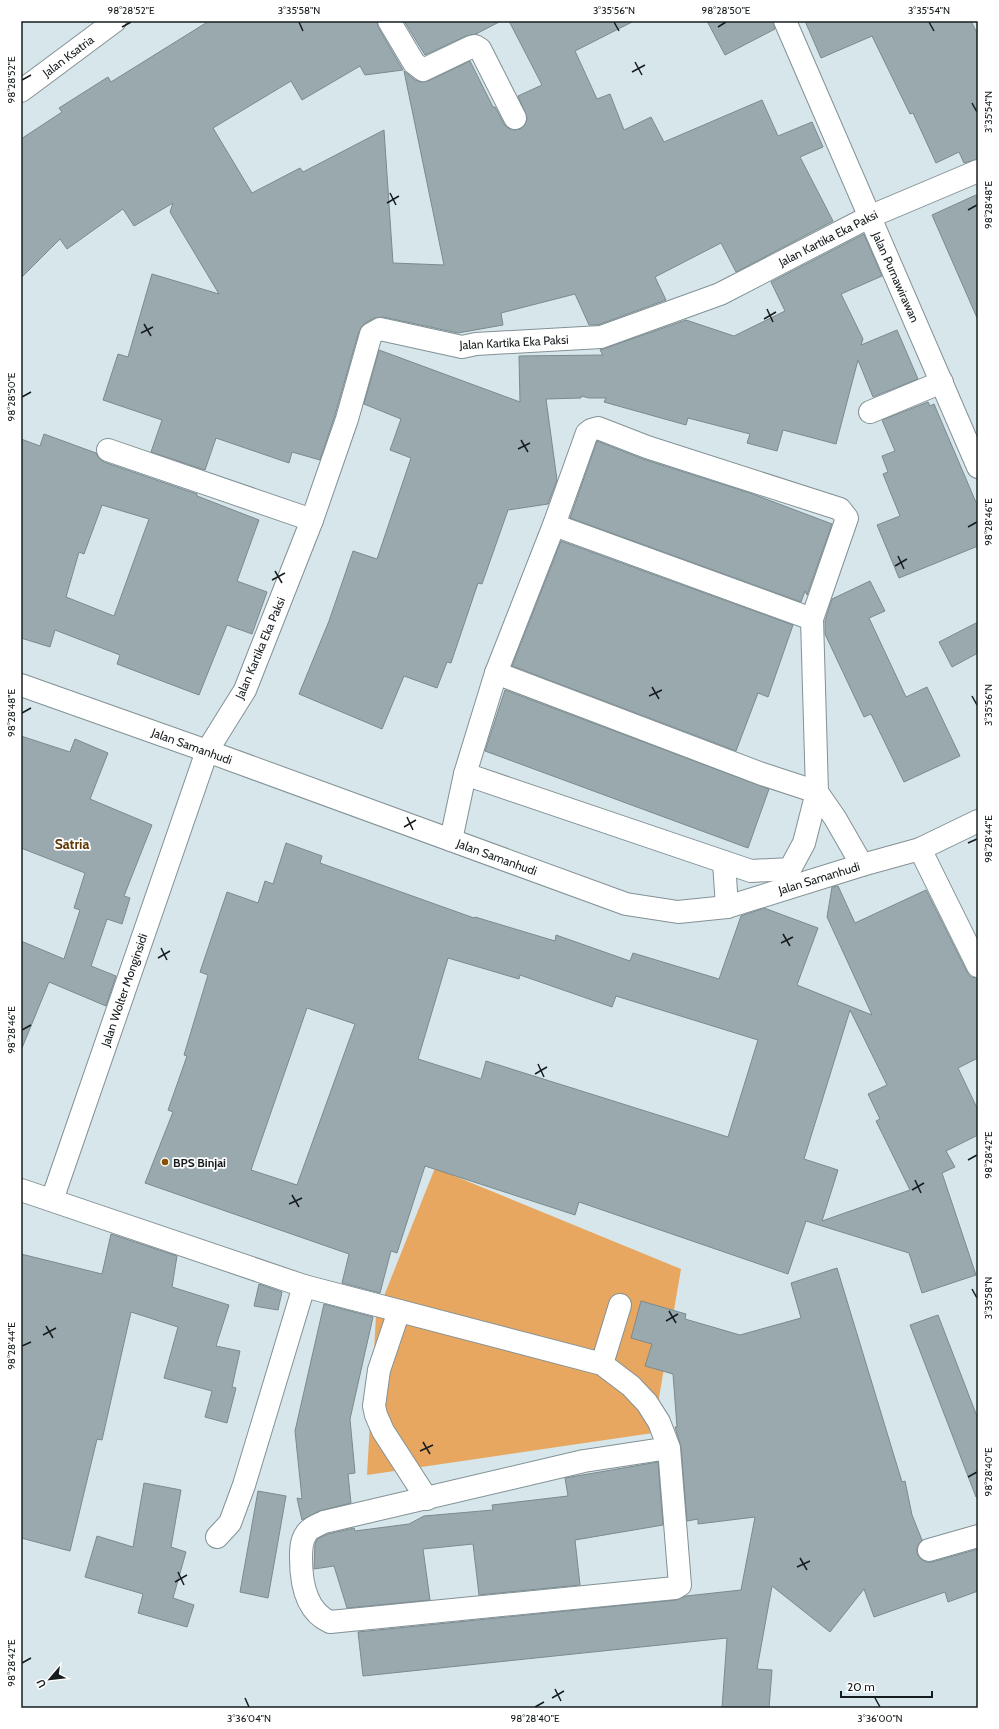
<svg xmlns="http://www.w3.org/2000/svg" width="999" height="1729" font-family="Cabin,sans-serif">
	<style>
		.green { fill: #e7a761 }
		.building { fill: #99a9ad; stroke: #7b8a8e; fill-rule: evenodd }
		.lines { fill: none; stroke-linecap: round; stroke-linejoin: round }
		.minor-casing { stroke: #829195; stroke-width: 24 }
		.minor { stroke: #fff; stroke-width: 22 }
		.ticks { fill: none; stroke: #161c1e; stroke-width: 1.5 }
		.poi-dot { fill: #885200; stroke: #fff; stroke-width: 1.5 }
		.labels { text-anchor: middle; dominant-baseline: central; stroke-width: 3.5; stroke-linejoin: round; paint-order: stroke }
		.street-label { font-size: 12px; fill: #161c1e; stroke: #fff }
		.poi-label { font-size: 12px; font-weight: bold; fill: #161c1e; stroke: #fff; text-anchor: start }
		.quarter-label { font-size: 14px; font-weight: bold; fill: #5f3a07; stroke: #fff }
		.neatline { fill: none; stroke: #161c1e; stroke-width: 1.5 }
		.ticks-label { font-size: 10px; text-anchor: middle; fill: #161c1e }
	</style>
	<rect width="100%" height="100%" fill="#d6e6eb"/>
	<path class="green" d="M 435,1168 L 681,1269 L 653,1433 L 367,1475 L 376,1316 Z"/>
	<g class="building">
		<path d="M 209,21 L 377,21 L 378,27 L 403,70 L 365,75 L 360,66 L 302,100 L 291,81 L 213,128 L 252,193 L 300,168 L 303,172 L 384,130 L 393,263 L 444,265 L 404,71 L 415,80 L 422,82 L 428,81 L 470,61 L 493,107 L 495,107 L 504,124 L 508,128 L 514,130 L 520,129 L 525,125 L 527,118 L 518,96 L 542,85 L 509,21 L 634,21 L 575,51 L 597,99 L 610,94 L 624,130 L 651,117 L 664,142 L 762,100 L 778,136 L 812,122 L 823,147 L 800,157 L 833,221 L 736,272 L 721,243 L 655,277 L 666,300 L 598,325 L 589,325 L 575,294 L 501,313 L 503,325 L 458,333 L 383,317 L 374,318 L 365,323 L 359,331 L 335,415 L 320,460 L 292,452 L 289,463 L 216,438 L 205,470 L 151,452 L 162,420 L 103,400 L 118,354 L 128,357 L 152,274 L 219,294 L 170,212 L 173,203 L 134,226 L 123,209 L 67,249 L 60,239 L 21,278 L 21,139 L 62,112 L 59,108 L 108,77 L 111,82 Z"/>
		<path d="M 404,21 L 501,21 L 476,34 L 466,36 L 425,55 Z"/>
		<path d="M 707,21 L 773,21 L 775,29 L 725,55 Z"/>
		<path d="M 805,21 L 971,21 L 978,35 L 978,159 L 964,163 L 959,152 L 936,163 L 913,113 L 910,114 L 872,36 L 821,58 Z"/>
		<path d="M 978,194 L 978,320 L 932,215 Z"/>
		<path d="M 864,234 L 882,276 L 841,294 L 863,339 L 861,345 L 897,330 L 918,379 L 873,397 L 858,360 L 836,444 L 783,430 L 777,451 L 747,443 L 750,434 L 688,418 L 686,425 L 604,402 L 606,398 L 589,398 L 581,396 L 581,398 L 546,399 L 557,480 L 548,504 L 508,510 L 482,584 L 478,583 L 451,663 L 447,662 L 437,688 L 404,676 L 382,729 L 299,694 L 329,621 L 353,551 L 377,559 L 411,458 L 390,450 L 401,419 L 364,404 L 379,350 L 520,402 L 519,356 L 603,355 L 600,350 L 686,320 L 734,336 L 785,311 L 771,282 Z"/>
		<path d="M 928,402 L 930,406 L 934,404 L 978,507 L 978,546 L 899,578 L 877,525 L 900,516 L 883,474 L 888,472 L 882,456 L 895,451 L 882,420 Z"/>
		<path d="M 44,434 L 96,453 L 99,458 L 104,462 L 197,494 L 197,496 L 259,520 L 237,581 L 267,592 L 252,634 L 227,625 L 199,695 L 117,664 L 120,655 L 55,630 L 50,647 L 21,638 L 21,439 L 40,446 ZM 102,505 L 149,519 L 114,616 L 66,597 L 79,552 L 84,554 Z"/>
		<path d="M 597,441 L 643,459 L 750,493 L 832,524 L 807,595 L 805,591 L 801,602 L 570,518 Z"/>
		<path d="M 561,541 L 793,625 L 768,697 L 758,693 L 736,751 L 512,666 Z"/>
		<path d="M 870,581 L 885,611 L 869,618 L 906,697 L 927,687 L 960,756 L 904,782 L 871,714 L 864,717 L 825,634 L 825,621 L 832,599 Z"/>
		<path d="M 978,622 L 978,653 L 952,667 L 939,642 Z"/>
		<path d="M 505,690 L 769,789 L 748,848 L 485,751 Z"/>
		<path d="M 21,736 L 70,752 L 75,739 L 108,753 L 90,799 L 152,825 L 124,896 L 130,898 L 122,924 L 107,919 L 91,966 L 116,976 L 106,1006 L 49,982 L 22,1048 L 21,941 L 64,959 L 80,910 L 74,908 L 85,873 L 21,848 Z"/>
		<path d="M 286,843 L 322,856 L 320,863 L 474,918 L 475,917 L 555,941 L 556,935 L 630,961 L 633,953 L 719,979 L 741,916 L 764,908 L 818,928 L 797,985 L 872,1015 L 827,917 L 832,887 L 838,886 L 855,923 L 926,890 L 967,972 L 971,977 L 978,978 L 978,1058 L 958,1068 L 978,1110 L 978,1135 L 946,1151 L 955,1167 L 942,1173 L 976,1275 L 922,1293 L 909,1253 L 806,1221 L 788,1274 L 579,1202 L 575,1215 L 425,1166 L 397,1253 L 391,1251 L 380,1293 L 342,1283 L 349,1254 L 145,1183 L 173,1112 L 168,1110 L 187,1056 L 184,1055 L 208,975 L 200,972 L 227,892 L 258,903 L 265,881 L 273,884 ZM 448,958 L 519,979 L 520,975 L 612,1007 L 616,996 L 758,1040 L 728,1137 L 486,1061 L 481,1079 L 418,1059 ZM 307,1008 L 355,1024 L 297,1185 L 251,1170 ZM 850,1010 L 887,1085 L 868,1094 L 880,1119 L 876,1121 L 910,1190 L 822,1221 L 838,1170 L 804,1159 Z"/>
		<path d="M 111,1234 L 177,1256 L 172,1287 L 229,1305 L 216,1346 L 240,1351 L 232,1387 L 236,1388 L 227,1423 L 205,1417 L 212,1391 L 164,1378 L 178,1327 L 131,1312 L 102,1440 L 97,1439 L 70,1551 L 21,1538 L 21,1254 L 102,1274 Z"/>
		<path d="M 837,1268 L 902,1482 L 905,1481 L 912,1515 L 922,1540 L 917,1547 L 917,1554 L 921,1559 L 926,1562 L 932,1562 L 978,1549 L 978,1591 L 948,1602 L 945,1592 L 874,1617 L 864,1589 L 830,1632 L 772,1586 L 757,1669 L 772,1670 L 769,1708 L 722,1708 L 727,1638 L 363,1676 L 358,1632 L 676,1600 L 686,1596 L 741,1590 L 755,1517 L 698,1524 L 698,1519 L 687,1521 L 681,1447 L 675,1427 L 677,1427 L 673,1374 L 645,1366 L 652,1344 L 631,1338 L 641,1301 L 686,1314 L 685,1319 L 740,1335 L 801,1318 L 791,1283 Z"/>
		<path d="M 259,1284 L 282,1292 L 278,1310 L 254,1306 Z"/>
		<path d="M 324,1304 L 373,1317 L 350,1419 L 355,1473 L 348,1474 L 351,1503 L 319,1511 L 302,1520 L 297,1498 L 302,1499 L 295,1431 Z"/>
		<path d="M 938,1315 L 978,1419 L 978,1496 L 976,1497 L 910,1325 Z"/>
		<path d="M 658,1462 L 663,1525 L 575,1540 L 580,1585 L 479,1595 L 473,1544 L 423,1549 L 430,1600 L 347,1608 L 334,1566 L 314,1569 L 315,1544 L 317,1539 L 328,1534 L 354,1528 L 355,1531 L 409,1524 L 424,1516 L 493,1510 L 492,1505 L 568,1496 L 565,1478 Z"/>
		<path d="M 144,1483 L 181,1490 L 171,1547 L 186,1552 L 173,1598 L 194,1605 L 187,1627 L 138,1613 L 143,1594 L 85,1577 L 97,1536 L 133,1547 Z"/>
		<path d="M 258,1491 L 286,1496 L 268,1598 L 240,1592 Z"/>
	</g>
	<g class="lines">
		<g class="minor-casing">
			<g id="minor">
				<path d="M 389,21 L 414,63 L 423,70 L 471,47 L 475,46 L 480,49 L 515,118"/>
				<path d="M 785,21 L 978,467"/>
				<path d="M 21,91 L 115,21"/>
				<path d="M 870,412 L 942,382"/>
				<path d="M 108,450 L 312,520"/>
				<path d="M 554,525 L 812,619"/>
				<path d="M 21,685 L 207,751 L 626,904 L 678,912 L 727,907 L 862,865 L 920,849 L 978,821"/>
				<path d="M 465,774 L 751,871 L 790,869 L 804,843 L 817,792 L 762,774 L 496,673"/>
				<path d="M 451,840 L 465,774 L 496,673 L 554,525 L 587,433 L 591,430 L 598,428 L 647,447 L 840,509 L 847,518 L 812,619 L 817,792 L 835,818 L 862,865"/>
				<path d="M 920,849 L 978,966"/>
				<path d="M 724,862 L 727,907"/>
				<path d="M 21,1190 L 304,1286 L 602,1364 L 631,1386 L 647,1403 L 659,1422 L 669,1448 L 680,1585 L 675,1588 L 330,1622 C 305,1611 301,1582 301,1558 C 301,1550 301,1541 306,1534 C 309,1528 318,1525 324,1522 L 584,1461 L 669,1448"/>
				<path d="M 52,1200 L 207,751 L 245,690 L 312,520 L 347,419 L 371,334 L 380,329 L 462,347 L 476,344 L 601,337 L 720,294 L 869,217 L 978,171"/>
				<path d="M 399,1311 L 379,1370 L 374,1406 L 376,1415 L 383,1431 L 427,1499"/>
				<path d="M 602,1364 L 620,1305"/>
				<path d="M 217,1537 L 230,1523 L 244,1485 L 304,1286"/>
				<path d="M 929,1550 L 978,1536"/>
			</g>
		</g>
		<use href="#minor" class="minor"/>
	</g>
	<path class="ticks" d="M 299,22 L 303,31M 614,22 L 619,31M 929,22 L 934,31M 122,27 L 131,22M 718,27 L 726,22M 635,62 L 642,75M 632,72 L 645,65M 22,80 L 31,75M 972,103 L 977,112M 390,193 L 396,205M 387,203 L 399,196M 968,210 L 977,205M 767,309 L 773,322M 764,319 L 776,312M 144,324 L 151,336M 141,333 L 153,327M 22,397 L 31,392M 521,440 L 528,452M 518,449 L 530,443M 968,527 L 977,522M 898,556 L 904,569M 895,566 L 907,559M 275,571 L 282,583M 272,580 L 285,573M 652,687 L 659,699M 649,696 L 662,690M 972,696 L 977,705M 22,713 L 31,708M 407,817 L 413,830M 404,827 L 416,820M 968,843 L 977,839M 783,934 L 790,946M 781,943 L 793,937M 161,948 L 167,960M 158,958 L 170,951M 22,1030 L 31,1025M 538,1064 L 544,1077M 535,1074 L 547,1067M 968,1160 L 977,1155M 915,1180 L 921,1193M 912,1190 L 924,1183M 292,1195 L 299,1207M 289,1204 L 302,1198M 972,1289 L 977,1298M 669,1311 L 676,1323M 666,1321 L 678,1314M 46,1326 L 53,1338M 43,1335 L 56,1328M 22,1346 L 31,1342M 423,1442 L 430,1454M 420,1451 L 433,1445M 968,1477 L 977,1472M 800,1558 L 807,1570M 797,1567 L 810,1561M 178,1572 L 184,1585M 175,1582 L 187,1575M 22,1663 L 31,1658M 555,1689 L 561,1701M 245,1698 L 249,1707M 552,1698 L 564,1691M 875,1698 L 880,1707M 535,1707 L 544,1702"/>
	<circle class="poi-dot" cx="165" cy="1162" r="4"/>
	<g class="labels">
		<g class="street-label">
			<text transform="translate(68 56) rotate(-37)">Jalan Ksatria</text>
			<text transform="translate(828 238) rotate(-27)">Jalan Kartika Eka Paksi</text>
			<text transform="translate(896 277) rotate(66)">Jalan Purnawirawan</text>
			<text transform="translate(514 342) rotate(-3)">Jalan Kartika Eka Paksi</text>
			<text transform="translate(260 648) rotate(-67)">Jalan Kartika Eka Paksi</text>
			<text transform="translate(192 746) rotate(20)">Jalan Samanhudi</text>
			<text transform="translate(497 857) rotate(20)">Jalan Samanhudi</text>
			<text transform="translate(819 878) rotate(-17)">Jalan Samanhudi</text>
			<text transform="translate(124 990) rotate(-71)">Jalan Wolter Monginsidi</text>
		</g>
		<g class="poi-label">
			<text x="173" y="1162">BPS Binjai</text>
		</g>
		<g class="quarter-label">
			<text x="72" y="844">Satria</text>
		</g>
	</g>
	<rect width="999" height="1729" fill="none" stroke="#ffffff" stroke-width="44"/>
	<g transform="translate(50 1679) rotate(242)" stroke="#ffffff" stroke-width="3" paint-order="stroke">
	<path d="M0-3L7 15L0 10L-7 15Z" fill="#161c1e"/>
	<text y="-6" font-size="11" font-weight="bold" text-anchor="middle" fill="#161c1e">U</text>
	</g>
	<path d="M841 1691v6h91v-6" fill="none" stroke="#161c1e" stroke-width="2"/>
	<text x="847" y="1691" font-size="12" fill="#161c1e" stroke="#ffffff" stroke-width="3" paint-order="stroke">20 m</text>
	<rect x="22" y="22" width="955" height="1685" class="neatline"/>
	<g class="ticks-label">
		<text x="131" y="14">98°28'52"E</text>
		<text x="299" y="14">3°35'58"N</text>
		<text x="614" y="14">3°35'56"N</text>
		<text x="726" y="14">98°28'50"E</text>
		<text x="929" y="14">3°35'54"N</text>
		<text transform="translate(11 80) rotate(-90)" y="4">98°28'52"E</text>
		<text transform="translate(988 112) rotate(-90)" y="4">3°35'54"N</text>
		<text transform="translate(988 205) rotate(-90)" y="4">98°28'48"E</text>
		<text transform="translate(11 397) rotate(-90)" y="4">98°28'50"E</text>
		<text transform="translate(988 522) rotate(-90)" y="4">98°28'46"E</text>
		<text transform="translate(988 705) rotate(-90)" y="4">3°35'56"N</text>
		<text transform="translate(11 713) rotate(-90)" y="4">98°28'48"E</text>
		<text transform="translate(988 839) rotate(-90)" y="4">98°28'44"E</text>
		<text transform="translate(11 1030) rotate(-90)" y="4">98°28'46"E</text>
		<text transform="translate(988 1155) rotate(-90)" y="4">98°28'42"E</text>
		<text transform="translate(988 1298) rotate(-90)" y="4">3°35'58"N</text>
		<text transform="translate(11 1346) rotate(-90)" y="4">98°28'44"E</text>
		<text transform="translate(988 1472) rotate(-90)" y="4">98°28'40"E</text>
		<text transform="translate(11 1663) rotate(-90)" y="4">98°28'42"E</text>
		<text x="249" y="1722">3°36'04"N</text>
		<text x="535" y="1722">98°28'40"E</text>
		<text x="880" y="1722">3°36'00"N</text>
	</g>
</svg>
